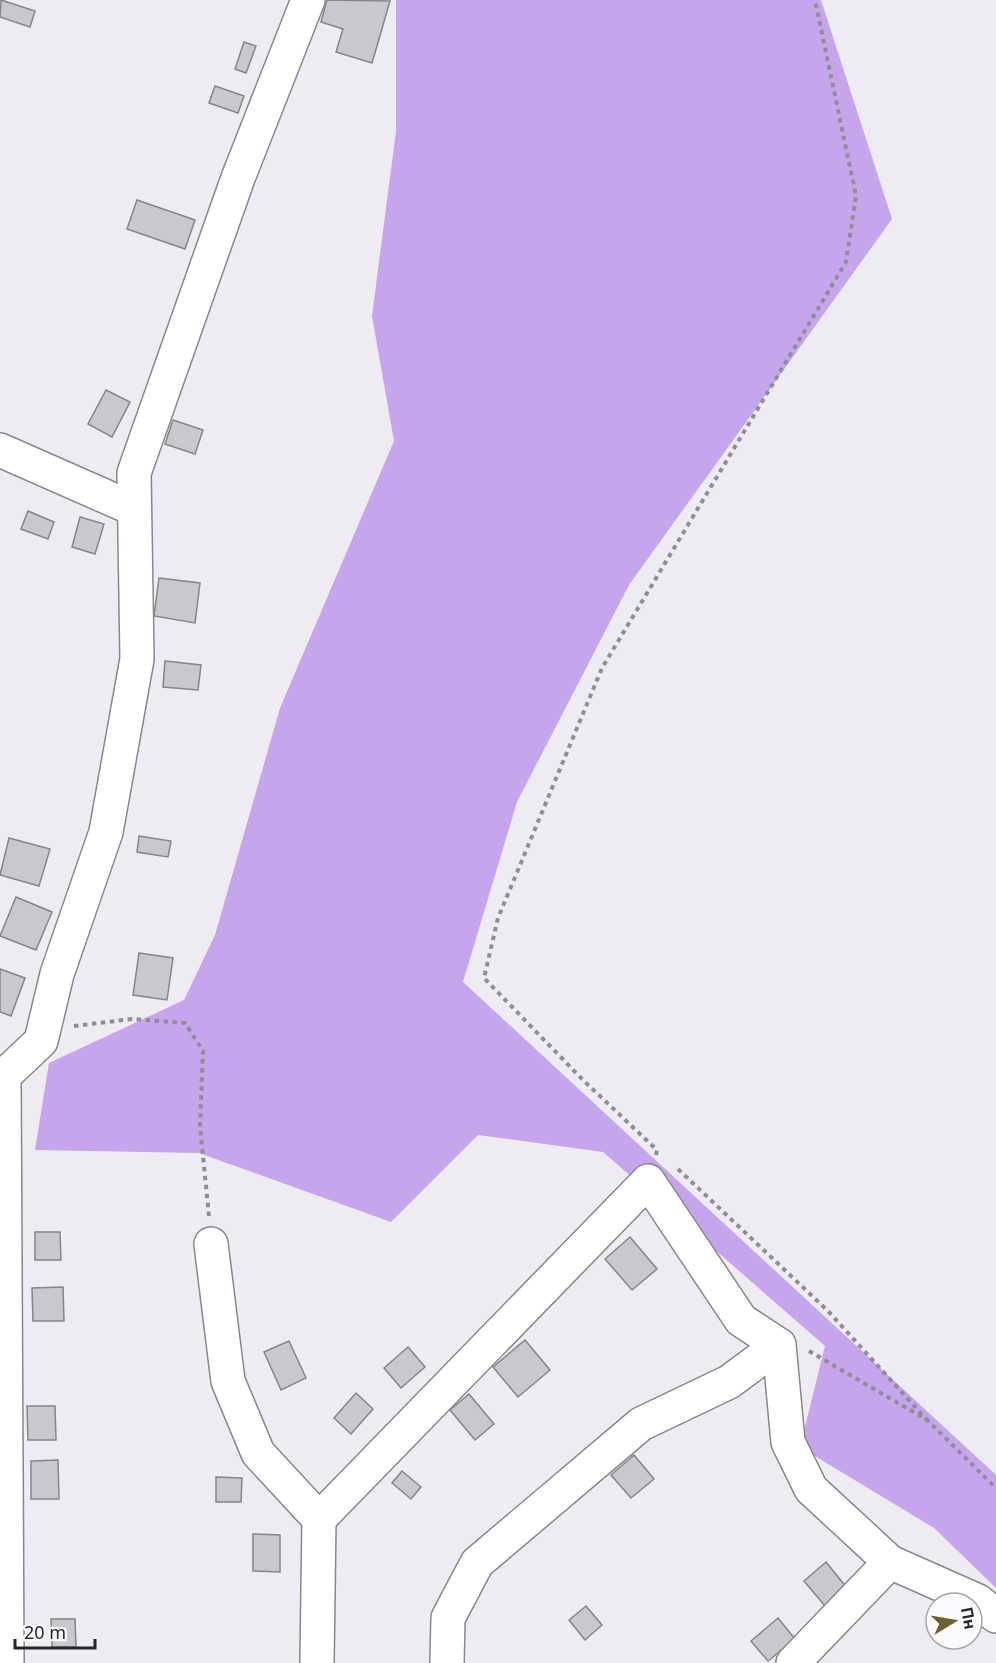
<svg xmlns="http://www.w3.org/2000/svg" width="996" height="1663" font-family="'Noto Sans',sans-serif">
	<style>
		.forest { fill: #c5a6ec }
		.building { fill: #cac8ce; stroke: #87848a; stroke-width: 1.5 }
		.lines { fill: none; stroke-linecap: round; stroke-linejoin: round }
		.minor-casing { stroke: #89868c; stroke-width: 36 }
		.path { stroke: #908e93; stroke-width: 4; stroke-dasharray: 4.5 4.5; stroke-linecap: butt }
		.minor { stroke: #fff; stroke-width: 33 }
	</style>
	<rect width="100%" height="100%" fill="#eeebf2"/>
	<path class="forest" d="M 396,0 L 821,0 L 892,219 L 629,585 L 517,802 L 463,982 L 996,1475 L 996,1588 L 934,1528 L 800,1447 L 825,1346 L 603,1152 L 478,1135 L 391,1222 L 199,1153 L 35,1150 L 49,1063 L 184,1000 L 215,935 L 280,708 L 394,441 L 372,316 L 396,131 Z"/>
	<g class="building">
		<path d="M 1,0 L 35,11 L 30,27 L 0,17 Z"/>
		<path d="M 327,0 L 390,1 L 372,63 L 336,52 L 343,29 L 321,22 Z"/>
		<path d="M 244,42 L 256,46 L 246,73 L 235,69 Z"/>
		<path d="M 215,86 L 244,96 L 238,113 L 209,103 Z"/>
		<path d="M 137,200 L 195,220 L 185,249 L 127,229 Z"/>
		<path d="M 106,390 L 130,402 L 112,437 L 88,424 Z"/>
		<path d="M 173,420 L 203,430 L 195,454 L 165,444 Z"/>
		<path d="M 28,511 L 54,522 L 48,539 L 21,529 Z"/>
		<path d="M 80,517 L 104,524 L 95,554 L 72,547 Z"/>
		<path d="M 159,578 L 200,583 L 195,623 L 154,616 Z"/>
		<path d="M 165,661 L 201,665 L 198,690 L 163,687 Z"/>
		<path d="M 139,836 L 171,841 L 168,857 L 137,852 Z"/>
		<path d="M 9,838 L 50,849 L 39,886 L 0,875 Z"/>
		<path d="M 16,897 L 52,912 L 36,950 L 0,936 Z"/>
		<path d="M 139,953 L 173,958 L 167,1000 L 133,995 Z"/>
		<path d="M 0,969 L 25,978 L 11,1016 L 0,1012 Z"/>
		<path d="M 35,1232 L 60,1232 L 61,1260 L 35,1260 Z"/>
		<path d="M 630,1237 L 657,1269 L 632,1290 L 605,1259 Z"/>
		<path d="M 63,1287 L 64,1321 L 33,1321 L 32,1288 Z"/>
		<path d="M 525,1340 L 550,1370 L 518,1397 L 493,1367 Z"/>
		<path d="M 289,1341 L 306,1378 L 281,1390 L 264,1352 Z"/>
		<path d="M 408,1347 L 425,1367 L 401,1388 L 384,1368 Z"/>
		<path d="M 356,1393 L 373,1409 L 351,1434 L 334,1418 Z"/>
		<path d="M 469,1394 L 494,1424 L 475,1440 L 450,1410 Z"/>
		<path d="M 27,1406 L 55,1406 L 56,1440 L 28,1440 Z"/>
		<path d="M 634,1455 L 654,1479 L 631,1498 L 611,1475 Z"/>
		<path d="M 58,1460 L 59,1499 L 31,1499 L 31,1461 Z"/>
		<path d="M 402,1471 L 421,1487 L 411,1499 L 392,1483 Z"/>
		<path d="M 216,1477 L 242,1478 L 241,1502 L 216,1502 Z"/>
		<path d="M 253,1534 L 280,1535 L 280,1572 L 253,1571 Z"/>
		<path d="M 826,1562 L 847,1588 L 825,1606 L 804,1581 Z"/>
		<path d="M 586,1606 L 602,1625 L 585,1640 L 569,1620 Z"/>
		<path d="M 778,1618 L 795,1639 L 768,1661 L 751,1641 Z"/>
		<path d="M 51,1619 L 75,1619 L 76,1647 L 52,1647 Z"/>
	</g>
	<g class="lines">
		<g class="minor-casing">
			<g id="minor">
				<path d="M 0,450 L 134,509"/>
				<path d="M 211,1244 L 228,1381 L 258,1453 L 319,1519 L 317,1663"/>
				<path d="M 319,1519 L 648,1181 L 741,1320 L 779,1345 L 788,1442 L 811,1489 L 890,1562 L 978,1601 L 996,1616"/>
				<path d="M 7,1663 L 4,1076 L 41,1041 L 57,974 L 106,832 L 137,659 L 134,473 L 238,178 L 308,0"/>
				<path d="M 447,1663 L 448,1618 L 477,1563 L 641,1424 L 729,1382 L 779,1345"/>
				<path d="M 793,1663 L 890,1562"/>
			</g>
		</g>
		<g class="path">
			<path d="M 74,1026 L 132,1019 L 185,1023 L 203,1051 L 200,1126 L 209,1216"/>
			<path d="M 656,1155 L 657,1150 L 583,1080 L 484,978 L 498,918 L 602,668 L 846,262 L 856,196 L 815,0"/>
			<path d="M 678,1169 L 828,1311 L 927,1420"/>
			<path d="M 809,1351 L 927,1420 L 996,1488"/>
		</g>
		<use href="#minor" class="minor"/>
	</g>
	<g transform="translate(954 1621) rotate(79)"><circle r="28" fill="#fbf9fe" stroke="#a6a4a8" stroke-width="1.5"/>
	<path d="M0-4.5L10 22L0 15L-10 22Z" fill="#6f622f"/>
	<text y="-9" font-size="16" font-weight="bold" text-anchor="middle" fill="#262528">Пн</text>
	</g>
	<path d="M15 1639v9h80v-9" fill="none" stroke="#262528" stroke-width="3"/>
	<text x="24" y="1639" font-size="18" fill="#262528" stroke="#fbf9fe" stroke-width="4.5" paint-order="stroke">20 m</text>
</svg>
